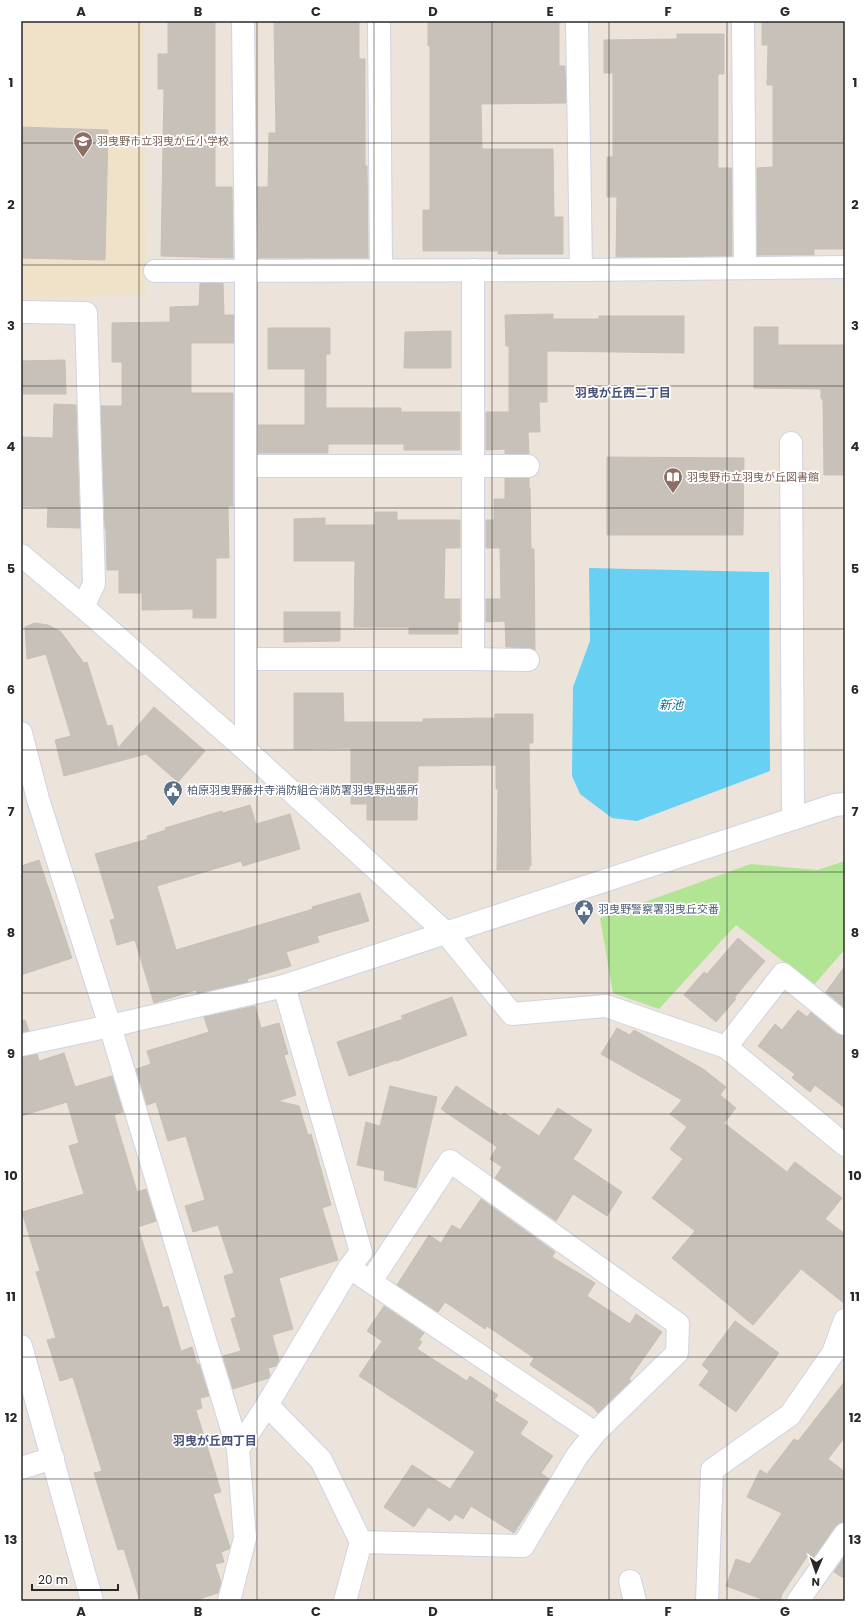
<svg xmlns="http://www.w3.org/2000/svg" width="866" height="1622" font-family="Poppins,'Noto Sans JP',sans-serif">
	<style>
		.education { fill: #efe2c9 }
		.green { fill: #b1e594 }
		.water { fill: #68d0f3 }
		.building { fill: #c7c1ba; stroke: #c7c0b4 }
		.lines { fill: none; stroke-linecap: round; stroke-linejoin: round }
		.minor-casing { stroke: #cfd3e3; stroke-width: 24 }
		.minor { stroke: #fff; stroke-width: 22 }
		.grid { fill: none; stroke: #292929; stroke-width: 1; stroke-opacity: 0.55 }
		.labels { text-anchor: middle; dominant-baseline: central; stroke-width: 3.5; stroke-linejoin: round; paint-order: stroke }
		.education-label { font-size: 11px; fill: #785e54; stroke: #fff; text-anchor: start }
		.service-label { font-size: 11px; fill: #4e5e75; stroke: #fff; text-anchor: start }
		.neighbourhood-label { font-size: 12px; font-weight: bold; fill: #48527b; stroke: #fff }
		.water-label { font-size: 12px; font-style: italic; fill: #086d9e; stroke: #fff }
		.neatline { fill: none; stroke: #292929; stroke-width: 1.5 }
		.grid-label { font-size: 13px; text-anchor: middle; font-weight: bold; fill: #292929 }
	</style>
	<rect width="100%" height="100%" fill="#ece4da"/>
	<path class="education" d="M 21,21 L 143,21 L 146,295 L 21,299 Z"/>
	<path class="green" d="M 845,861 L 845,949 L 814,985 L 736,925 L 659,1009 L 613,993 L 600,918 L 751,864 L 817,870 Z"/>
	<path class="water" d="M 589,568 L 769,572 L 770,771 L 637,821 L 612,818 L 580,794 L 572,776 L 573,687 L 590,641 Z"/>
	<g class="building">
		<path d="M 168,21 L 215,21 L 215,187 L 232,187 L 233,258 L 161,256 L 164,89 L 158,89 L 158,54 L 168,54 Z"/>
		<path d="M 274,21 L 359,21 L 359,59 L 365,59 L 365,166 L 367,166 L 368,258 L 258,258 L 257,187 L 268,187 L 269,133 L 276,133 Z"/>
		<path d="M 428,21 L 559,21 L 559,66 L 565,66 L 566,103 L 481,104 L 482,149 L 553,149 L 554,217 L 563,217 L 563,254 L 498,254 L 498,251 L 423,251 L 423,210 L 430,210 L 430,46 L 428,46 Z"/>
		<path d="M 762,21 L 845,21 L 845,249 L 814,249 L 814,255 L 757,255 L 757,168 L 773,167 L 773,85 L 767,85 L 768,45 L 762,45 Z"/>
		<path d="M 677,34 L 724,34 L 724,74 L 718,74 L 718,168 L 732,168 L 732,256 L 616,257 L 617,197 L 607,197 L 607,157 L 613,157 L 613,73 L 604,73 L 604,40 L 677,39 Z"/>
		<path d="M 21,127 L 108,130 L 105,260 L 21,258 Z"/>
		<path d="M 200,283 L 223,283 L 224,315 L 234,315 L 234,343 L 191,343 L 191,393 L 233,393 L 233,506 L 228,506 L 229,558 L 216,558 L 216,618 L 193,618 L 193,609 L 142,610 L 142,593 L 119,593 L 119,570 L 107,570 L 106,529 L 105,529 L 101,406 L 122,406 L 122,362 L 112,362 L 112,323 L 170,322 L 170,307 L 199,306 Z"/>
		<path d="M 553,314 L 553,319 L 599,319 L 599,316 L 684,316 L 684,353 L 547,351 L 547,402 L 539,402 L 540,432 L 528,432 L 529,454 L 505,454 L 505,449 L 486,450 L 486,412 L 509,412 L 509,346 L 506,346 L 505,315 Z"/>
		<path d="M 754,327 L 778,327 L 778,345 L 845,345 L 845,475 L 824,475 L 823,399 L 821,399 L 821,389 L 754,388 Z"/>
		<path d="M 268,328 L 330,328 L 330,354 L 326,354 L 326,408 L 401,408 L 401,412 L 460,412 L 460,450 L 404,450 L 404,444 L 328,444 L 328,453 L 258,453 L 258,425 L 305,425 L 305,369 L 268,369 Z"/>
		<path d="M 451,331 L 451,368 L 404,368 L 405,332 Z"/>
		<path d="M 65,360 L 66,394 L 21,394 L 21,361 Z"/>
		<path d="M 54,404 L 76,405 L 80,528 L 47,527 L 48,507 L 21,506 L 21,437 L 53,438 Z"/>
		<path d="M 607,457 L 744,458 L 743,535 L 607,535 Z"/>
		<path d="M 505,478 L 529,478 L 529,488 L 530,488 L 531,549 L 534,549 L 535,650 L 528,648 L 506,647 L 505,621 L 486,622 L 486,599 L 501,599 L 500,548 L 486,548 L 486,520 L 494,520 L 494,499 L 505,499 Z"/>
		<path d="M 375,512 L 397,512 L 397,520 L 460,520 L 460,548 L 445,548 L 444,599 L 460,599 L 460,622 L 458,622 L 458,634 L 409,634 L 409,627 L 354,627 L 355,561 L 294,561 L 294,519 L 325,518 L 325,525 L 375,525 Z"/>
		<path d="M 284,612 L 340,612 L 340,641 L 284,642 Z"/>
		<path d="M 35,623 L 48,625 L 61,632 L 84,663 L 87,662 L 107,726 L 112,725 L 118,748 L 154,707 L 205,751 L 178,782 L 146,754 L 64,776 L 55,740 L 71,736 L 46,654 L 27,659 L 25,627 Z"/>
		<path d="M 294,693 L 343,693 L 344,722 L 423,722 L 423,719 L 495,718 L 495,714 L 533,714 L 533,743 L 529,743 L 531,866 L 529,866 L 529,870 L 497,870 L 498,789 L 496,789 L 496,765 L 418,766 L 417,820 L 367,820 L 367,804 L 351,804 L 351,748 L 294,749 Z"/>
		<path d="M 250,805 L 256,824 L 290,814 L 300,849 L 243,866 L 241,861 L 157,886 L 176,950 L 313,909 L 312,907 L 360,893 L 369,921 L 317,936 L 319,942 L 286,952 L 291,966 L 247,979 L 248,982 L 197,993 L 196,990 L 154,1003 L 135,940 L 117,945 L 110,920 L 115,919 L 95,854 L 148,839 L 147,836 L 166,830 L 165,828 L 222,811 L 223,813 Z"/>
		<path d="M 39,860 L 72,958 L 21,975 L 21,866 Z"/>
		<path d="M 738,938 L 765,961 L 734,998 L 736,999 L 716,1022 L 684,995 L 704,972 L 707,974 Z"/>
		<path d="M 845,966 L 845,1008 L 826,992 Z"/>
		<path d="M 452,997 L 467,1035 L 396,1061 L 396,1060 L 349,1076 L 337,1042 L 403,1019 L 401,1016 Z"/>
		<path d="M 255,1006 L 261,1028 L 279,1023 L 288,1054 L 284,1055 L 296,1095 L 278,1101 L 299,1106 L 308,1135 L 311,1134 L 331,1205 L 322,1208 L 338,1260 L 279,1278 L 293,1329 L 272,1335 L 279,1360 L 276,1366 L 268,1368 L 270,1375 L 269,1378 L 233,1389 L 223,1356 L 241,1351 L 231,1319 L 236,1317 L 224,1276 L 234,1273 L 218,1225 L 193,1232 L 185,1206 L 205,1200 L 186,1136 L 168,1141 L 156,1102 L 147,1105 L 136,1069 L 151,1064 L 147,1051 L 209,1032 L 204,1017 Z"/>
		<path d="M 798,1010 L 807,1017 L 811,1012 L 837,1034 L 845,1036 L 845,1108 L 815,1085 L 810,1092 L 792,1078 L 795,1074 L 758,1046 L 775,1024 L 782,1030 Z"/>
		<path d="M 21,1020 L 25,1020 L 29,1031 L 21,1032 Z"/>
		<path d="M 617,1028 L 630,1035 L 634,1030 L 703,1069 L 726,1087 L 720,1095 L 736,1108 L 724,1123 L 787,1172 L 795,1162 L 842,1198 L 825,1219 L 845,1234 L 845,1304 L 801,1269 L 753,1325 L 672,1258 L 695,1231 L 652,1198 L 683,1159 L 670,1149 L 687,1127 L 670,1114 L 682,1100 L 601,1054 Z"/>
		<path d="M 64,1053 L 75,1087 L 112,1076 L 123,1112 L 114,1115 L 137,1192 L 146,1189 L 156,1221 L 138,1227 L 163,1308 L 168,1306 L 181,1351 L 192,1347 L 197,1364 L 199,1364 L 209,1396 L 200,1398 L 202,1408 L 196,1410 L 221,1492 L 213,1494 L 230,1547 L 229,1549 L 221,1552 L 224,1562 L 215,1564 L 221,1582 L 218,1593 L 193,1601 L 140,1601 L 124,1549 L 118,1550 L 94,1473 L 102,1471 L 73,1377 L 60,1381 L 47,1340 L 56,1338 L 36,1272 L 40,1271 L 22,1212 L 84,1194 L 69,1146 L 79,1143 L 67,1102 L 21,1116 L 21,1057 L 37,1054 L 39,1061 Z"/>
		<path d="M 390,1086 L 437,1097 L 416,1188 L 384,1180 L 385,1171 L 357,1165 L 366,1122 L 380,1126 Z"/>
		<path d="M 456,1086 L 501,1116 L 504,1113 L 539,1136 L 558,1108 L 592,1130 L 573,1159 L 622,1192 L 607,1216 L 573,1194 L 556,1221 L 495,1178 L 502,1167 L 490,1159 L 497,1147 L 441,1109 Z"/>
		<path d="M 481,1199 L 555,1252 L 552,1257 L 595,1283 L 587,1296 L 630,1324 L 636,1314 L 662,1332 L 629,1379 L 631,1381 L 598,1413 L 593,1407 L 530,1365 L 534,1358 L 487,1326 L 485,1329 L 445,1302 L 438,1312 L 397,1285 L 429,1235 L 441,1243 L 452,1225 L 460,1230 Z"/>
		<path d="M 384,1306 L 424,1333 L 419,1340 L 422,1342 L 417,1349 L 467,1381 L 470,1376 L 498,1395 L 494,1400 L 528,1422 L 520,1434 L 553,1456 L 541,1473 L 549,1479 L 514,1533 L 471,1506 L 463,1519 L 455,1514 L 450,1521 L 428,1507 L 414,1527 L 384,1507 L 412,1465 L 450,1489 L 475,1452 L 359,1376 L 382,1341 L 367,1331 Z"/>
		<path d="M 735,1321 L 779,1353 L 736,1412 L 699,1385 L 709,1371 L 702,1365 Z"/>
		<path d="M 845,1381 L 845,1437 L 828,1459 L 845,1472 L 845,1522 L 839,1523 L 835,1527 L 813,1558 L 808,1555 L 782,1594 L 780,1601 L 767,1601 L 726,1586 L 736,1559 L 750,1564 L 782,1513 L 747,1497 L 760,1470 L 767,1474 L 794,1439 L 798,1441 Z"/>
		<path d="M 845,1556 L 845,1579 L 834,1572 Z"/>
	</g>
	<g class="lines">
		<g class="minor-casing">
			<g id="minor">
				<path d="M 243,21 L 246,271 L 246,750"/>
				<path d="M 379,21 L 381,270"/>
				<path d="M 577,21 L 581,270"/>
				<path d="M 743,21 L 745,268"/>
				<path d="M 473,270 L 473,659"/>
				<path d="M 155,271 L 581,270 L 845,267"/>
				<path d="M 21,312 L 86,313 L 94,584 L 83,607"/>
				<path d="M 791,443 L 793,819"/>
				<path d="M 246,466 L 528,466"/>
				<path d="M 21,555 L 83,607 L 246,750 L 446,933 L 512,1014 L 606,1006 L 726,1047 L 845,1145"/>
				<path d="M 246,659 L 473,659 L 528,660"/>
				<path d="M 21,733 L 38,799 L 110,1026 L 238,1449 L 245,1538 L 229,1601"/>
				<path d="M 21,1045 L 110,1026 L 284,986 L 835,805 L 845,804"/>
				<path d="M 726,1047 L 783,974 L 845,1024"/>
				<path d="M 359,1274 L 595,1433"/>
				<path d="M 21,1346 L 92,1601"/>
				<path d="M 267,1405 L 321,1460 L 361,1542 L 345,1601"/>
				<path d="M 238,1449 L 267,1405 L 349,1268 L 361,1252 L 284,986"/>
				<path d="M 21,1468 L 53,1458"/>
				<path d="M 361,1542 L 523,1546 L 577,1456 L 595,1433 L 677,1353 L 678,1324 L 450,1161 L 371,1281"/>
				<path d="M 630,1581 L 635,1601"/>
				<path d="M 707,1601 L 712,1470 L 790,1415 L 833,1353 L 845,1320"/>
				<path d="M 798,1601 L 845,1534"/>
			</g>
		</g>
		<use href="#minor" class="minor"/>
	</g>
	<path class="grid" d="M 139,21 L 139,1601M 257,21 L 257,1601M 374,21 L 374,1601M 492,21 L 492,1601M 609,21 L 609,1601M 727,21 L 727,1601M 21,143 L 845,143M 21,265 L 845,265M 21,386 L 845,386M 21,508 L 845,508M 21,629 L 845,629M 21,750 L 845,750M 21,872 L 845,872M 21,993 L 845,993M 21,1114 L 845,1114M 21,1236 L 845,1236M 21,1357 L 845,1357M 21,1479 L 845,1479"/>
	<defs>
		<g id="school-pin" transform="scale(1)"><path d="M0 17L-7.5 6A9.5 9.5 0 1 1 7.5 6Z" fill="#8d6e63" stroke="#fff"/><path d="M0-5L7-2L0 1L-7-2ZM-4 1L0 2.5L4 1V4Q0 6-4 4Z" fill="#fff"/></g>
		<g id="library-pin" transform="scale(1)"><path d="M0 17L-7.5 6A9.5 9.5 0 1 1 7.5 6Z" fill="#8d6e63" stroke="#fff"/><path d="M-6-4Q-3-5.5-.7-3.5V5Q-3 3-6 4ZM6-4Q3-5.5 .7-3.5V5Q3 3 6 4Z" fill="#fff"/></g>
		<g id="civic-pin" transform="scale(1)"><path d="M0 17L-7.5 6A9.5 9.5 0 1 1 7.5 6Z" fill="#5c6f8a" stroke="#fff"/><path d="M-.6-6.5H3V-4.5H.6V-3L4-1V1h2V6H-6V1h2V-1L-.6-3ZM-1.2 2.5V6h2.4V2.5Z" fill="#fff"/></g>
	</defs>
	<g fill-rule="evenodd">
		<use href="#school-pin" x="83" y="141"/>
		<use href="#library-pin" x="673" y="477"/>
		<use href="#civic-pin" x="173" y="790"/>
		<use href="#civic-pin" x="584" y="909"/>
	</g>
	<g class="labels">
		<g class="education-label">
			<text x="97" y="141">羽曳野市立羽曳が丘小学校</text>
			<text x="687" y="477">羽曳野市立羽曳が丘図書館</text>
		</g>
		<g class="service-label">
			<text x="187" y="790">柏原羽曳野藤井寺消防組合消防署羽曳野出張所</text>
			<text x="598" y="909">羽曳野警察署羽曳丘交番</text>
		</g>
		<g class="neighbourhood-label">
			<text x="623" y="392">羽曳が丘西二丁目</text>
			<text x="215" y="1440">羽曳が丘四丁目</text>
		</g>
		<g class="water-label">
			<text x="671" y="704">新池</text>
		</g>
	</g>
	<rect width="866" height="1622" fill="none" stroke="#ffffff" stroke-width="44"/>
	<g transform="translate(816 1572) rotate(182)" stroke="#ffffff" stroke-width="3" paint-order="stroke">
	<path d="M0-3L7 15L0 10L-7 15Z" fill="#292929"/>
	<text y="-6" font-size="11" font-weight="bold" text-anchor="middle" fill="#292929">N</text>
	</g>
	<path d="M32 1584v6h86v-6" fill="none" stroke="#292929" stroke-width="2"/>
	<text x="38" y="1584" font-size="12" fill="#292929" stroke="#ffffff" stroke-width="3" paint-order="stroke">20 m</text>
	<rect x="22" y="22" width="822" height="1578" class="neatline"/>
	<g class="grid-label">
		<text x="81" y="16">A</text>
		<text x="198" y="16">B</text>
		<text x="316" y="16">C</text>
		<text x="433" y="16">D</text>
		<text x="550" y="16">E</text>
		<text x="668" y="16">F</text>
		<text x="785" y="16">G</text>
		<text x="11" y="87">1</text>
		<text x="855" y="87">1</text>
		<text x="11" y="209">2</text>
		<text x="855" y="209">2</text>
		<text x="11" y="330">3</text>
		<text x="855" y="330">3</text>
		<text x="11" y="451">4</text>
		<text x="855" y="451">4</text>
		<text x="11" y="573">5</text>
		<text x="855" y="573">5</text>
		<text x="11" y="694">6</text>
		<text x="855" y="694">6</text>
		<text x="11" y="816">7</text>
		<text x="855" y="816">7</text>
		<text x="11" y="937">8</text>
		<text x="855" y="937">8</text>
		<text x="11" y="1058">9</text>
		<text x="855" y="1058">9</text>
		<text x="11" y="1180">10</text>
		<text x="855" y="1180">10</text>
		<text x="11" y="1301">11</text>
		<text x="855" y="1301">11</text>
		<text x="11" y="1422">12</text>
		<text x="855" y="1422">12</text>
		<text x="11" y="1544">13</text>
		<text x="855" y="1544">13</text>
		<text x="81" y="1616">A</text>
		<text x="198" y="1616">B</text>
		<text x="316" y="1616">C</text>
		<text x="433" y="1616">D</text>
		<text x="550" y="1616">E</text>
		<text x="668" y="1616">F</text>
		<text x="785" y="1616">G</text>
	</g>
</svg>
